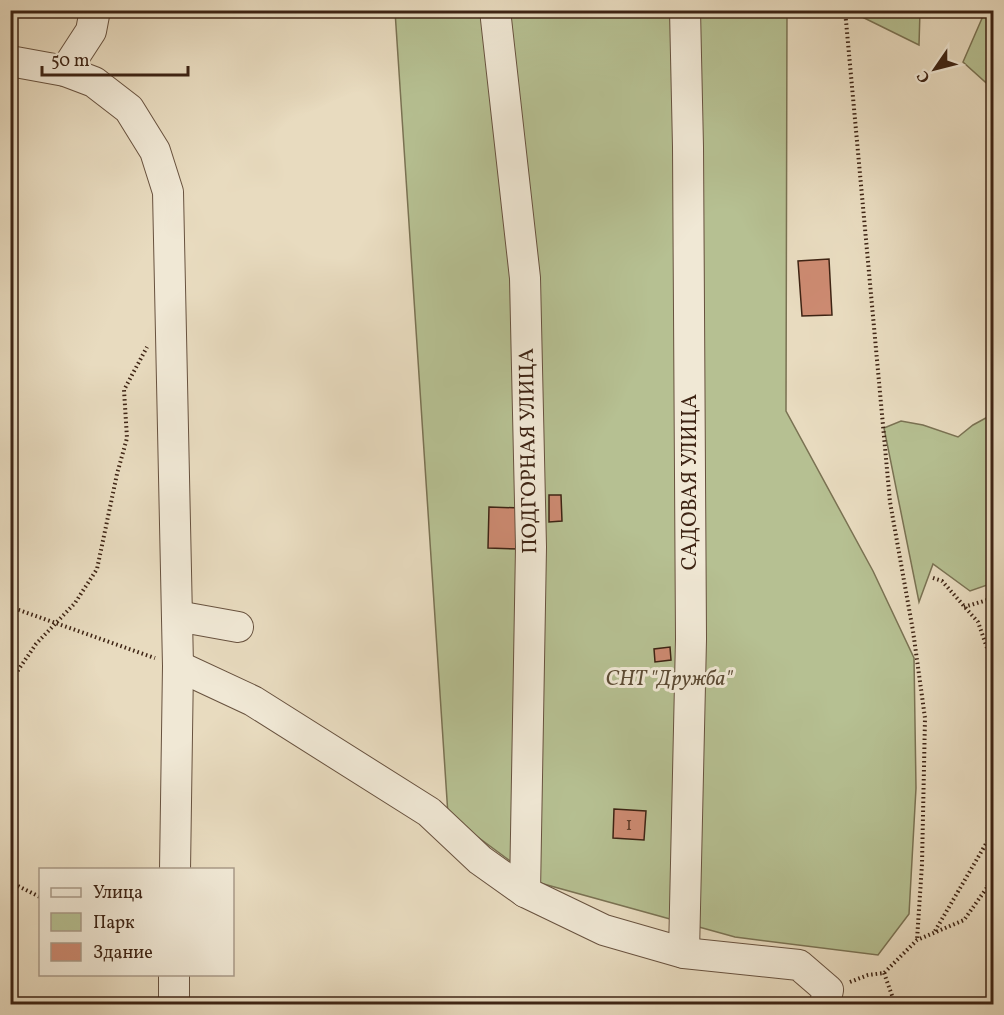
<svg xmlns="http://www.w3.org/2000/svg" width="1004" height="1015" font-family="Vollkorn,serif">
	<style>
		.green { fill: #b6c092; stroke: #7a7253; stroke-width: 1.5 }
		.building { fill: #cc8a71; stroke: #3e2414; stroke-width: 1.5 }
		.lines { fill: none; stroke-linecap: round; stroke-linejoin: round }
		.minor-casing { stroke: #68523f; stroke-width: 32 }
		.path { stroke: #3e2414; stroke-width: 4; stroke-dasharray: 1.5 3; stroke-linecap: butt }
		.minor { stroke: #f0e8d5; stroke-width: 30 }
		.labels { text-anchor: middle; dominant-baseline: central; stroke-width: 6; stroke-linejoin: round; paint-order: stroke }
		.number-label { font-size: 18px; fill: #623e2b }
		.street-label { font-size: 21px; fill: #3e2414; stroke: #f0e8d5 }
		.park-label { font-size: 21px; font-style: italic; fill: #5c4b34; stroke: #f0e8d5 }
	</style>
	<rect width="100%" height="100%" fill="#e8dbbf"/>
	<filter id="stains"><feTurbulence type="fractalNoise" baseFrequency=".00333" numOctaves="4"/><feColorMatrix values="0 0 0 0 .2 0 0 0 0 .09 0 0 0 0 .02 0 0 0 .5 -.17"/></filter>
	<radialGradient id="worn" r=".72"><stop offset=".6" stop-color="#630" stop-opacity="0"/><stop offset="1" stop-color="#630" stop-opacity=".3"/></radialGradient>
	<g class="green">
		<path d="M 395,11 L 787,11 L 786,411 L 873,571 L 914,658 L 916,788 L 909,914 L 878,955 L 735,937 L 540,883 L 448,815 Z"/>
		<path d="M 850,11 L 920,11 L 919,45 Z"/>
		<path d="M 981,11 L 993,11 L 993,89 L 963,62 L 983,16 Z"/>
		<path d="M 993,414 L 993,583 L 970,591 L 933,564 L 919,602 L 884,428 L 901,421 L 923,425 L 958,437 L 973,425 Z"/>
	</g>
	<g class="building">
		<path d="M 829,259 L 832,315 L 802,316 L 798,261 Z"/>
		<path d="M 549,495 L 561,495 L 562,521 L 549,522 Z"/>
		<path d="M 489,507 L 521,508 L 519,549 L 488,548 Z"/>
		<path d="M 670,647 L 671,660 L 655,662 L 654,649 Z"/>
		<path d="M 614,809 L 646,811 L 644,840 L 613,838 Z"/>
	</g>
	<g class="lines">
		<g class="minor-casing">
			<g id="minor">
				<path d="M 495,10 L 525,278 L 531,547 L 525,892"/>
				<path d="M 10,61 L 65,71 L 94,82 L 129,109 L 155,151 L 168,192 L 178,666 L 175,870"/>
				<path d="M 65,71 L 91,31 L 95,10"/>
				<path d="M 177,616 L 238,627"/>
				<path d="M 178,666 L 253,701 L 429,812 L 480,860 L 525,892 L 604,930 L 684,953 L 799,965 L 828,990 L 825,1004"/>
				<path d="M 684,953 L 691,639 L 688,147 L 685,10"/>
				<path d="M 174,1004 L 174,974"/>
			</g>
		</g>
		<g class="path">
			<path d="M 845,10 L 890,502 L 913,631 L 925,718 L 922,864 L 917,940"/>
			<path d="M 933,578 L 942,581 L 978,622 L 994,668"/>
			<path d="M 10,607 L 155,658"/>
			<path d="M 964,607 L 994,598"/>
			<path d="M 10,682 L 36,644 L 75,603 L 97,569 L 117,474 L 127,438 L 124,390 L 147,347"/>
			<path d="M 10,882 L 40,897"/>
			<path d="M 987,887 L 994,878"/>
			<path d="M 935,931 L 994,830"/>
			<path d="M 884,973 L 895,1004"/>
			<path d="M 850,982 L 868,975 L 884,973 L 917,940 L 964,920 L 986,889 L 994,887"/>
		</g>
		<use href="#minor" class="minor"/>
	</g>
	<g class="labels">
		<g class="number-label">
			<text x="629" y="825">1</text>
		</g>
		<g class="street-label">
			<text transform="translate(529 451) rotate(-91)">ПОДГОРНАЯ УЛИЦА</text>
			<text transform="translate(690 482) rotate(-90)">САДОВАЯ УЛИЦА</text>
		</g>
		<g class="park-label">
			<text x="669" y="679">СНТ "Дружба"</text>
		</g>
	</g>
	<rect width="1004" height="1015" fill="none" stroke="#e8dbbf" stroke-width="36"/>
	<rect x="12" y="12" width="980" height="991" fill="none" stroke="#3e2414" stroke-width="3"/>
	<rect x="18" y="18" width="968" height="979" fill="none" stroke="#3e2414" stroke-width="1.5"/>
	<rect x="39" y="868" width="195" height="108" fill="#f0e8d5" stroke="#a99a88" stroke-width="1.5"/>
	<rect x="51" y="888" width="30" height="9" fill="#f0e8d5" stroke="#a99a88" stroke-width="1.5"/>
	<text x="93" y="898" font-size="18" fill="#3e2414">Улица</text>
	<rect x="51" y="913" width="30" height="18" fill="#b6c092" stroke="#a99a88" stroke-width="1.5"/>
	<text x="93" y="928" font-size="18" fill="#3e2414">Парк</text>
	<rect x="51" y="943" width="30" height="18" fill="#cc8a71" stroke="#a99a88" stroke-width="1.5"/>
	<text x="93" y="958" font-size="18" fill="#3e2414">Здание</text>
	<g transform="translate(935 69) rotate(235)" stroke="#f0e8d5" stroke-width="4.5" paint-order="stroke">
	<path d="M0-4.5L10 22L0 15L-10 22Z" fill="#3e2414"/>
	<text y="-9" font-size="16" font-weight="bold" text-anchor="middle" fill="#3e2414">С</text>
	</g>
	<path d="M42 66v9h146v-9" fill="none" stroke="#3e2414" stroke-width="3"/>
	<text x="51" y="66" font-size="18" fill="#3e2414" stroke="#f0e8d5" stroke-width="4.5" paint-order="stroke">50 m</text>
	<rect width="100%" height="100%" filter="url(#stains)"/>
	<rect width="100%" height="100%" fill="url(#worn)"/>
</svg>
